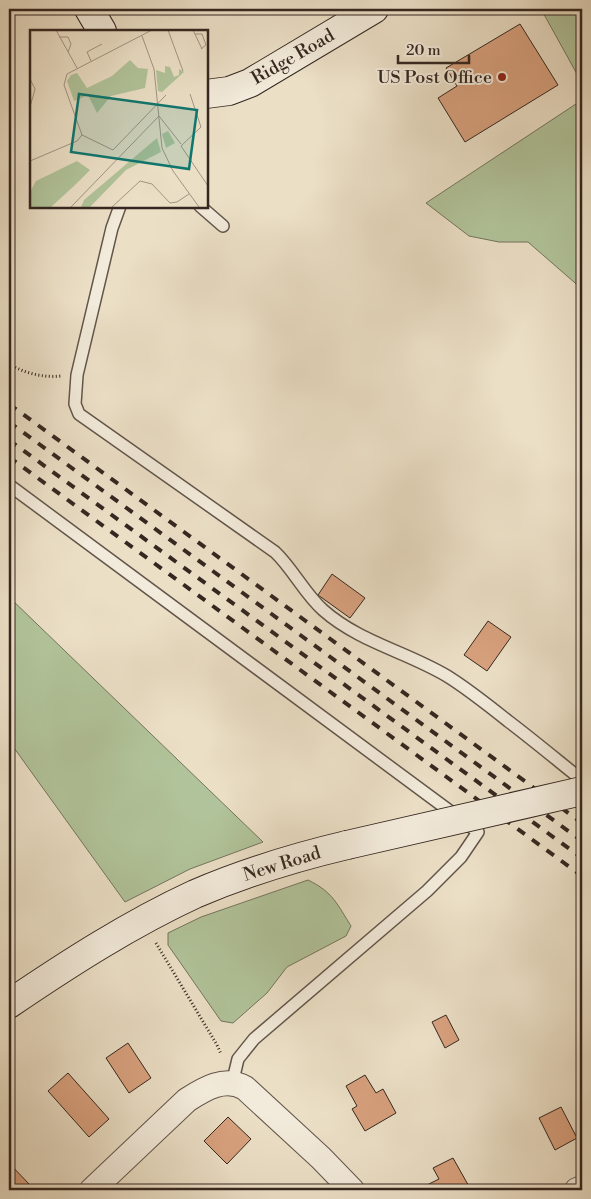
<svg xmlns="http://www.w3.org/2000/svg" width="591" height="1199" font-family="'Libre Bodoni',serif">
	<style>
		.green { fill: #b1c39a; stroke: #73755d }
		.building { fill: #d8a17e; stroke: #352720 }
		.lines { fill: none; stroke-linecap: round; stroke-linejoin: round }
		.lane-casing { stroke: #62554a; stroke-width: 14 }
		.street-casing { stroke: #62554a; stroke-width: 26 }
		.secondary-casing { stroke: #352720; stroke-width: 30 }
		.path { stroke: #352720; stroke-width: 3; stroke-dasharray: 1 2.5; stroke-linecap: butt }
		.lane { stroke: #f2eada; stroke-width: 11 }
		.street { stroke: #f2eada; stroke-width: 24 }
		.secondary { stroke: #f2eada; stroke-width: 28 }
		.rail { stroke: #352720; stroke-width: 4; stroke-dasharray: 9 9; stroke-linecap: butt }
		.secondary-bridge-casing { stroke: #352720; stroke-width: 30; stroke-linecap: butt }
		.secondary-bridge { stroke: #f2eada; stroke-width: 28 }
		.poi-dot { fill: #8f2418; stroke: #f2eada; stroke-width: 2 }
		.labels { text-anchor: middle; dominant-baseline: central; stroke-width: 4; stroke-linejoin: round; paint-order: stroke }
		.street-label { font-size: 18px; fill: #352720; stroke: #f2eada }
		.poi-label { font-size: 18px; fill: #352720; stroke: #f2eada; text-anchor: end }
		.inset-road { fill: none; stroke: #a29584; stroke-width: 1 }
		.view { fill: #0f766e; fill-opacity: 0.15; stroke: #0f766e; stroke-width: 2.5 }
		.inset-edge { fill: none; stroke: #352720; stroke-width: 2.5 }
	</style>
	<rect width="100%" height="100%" fill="#ebdfc6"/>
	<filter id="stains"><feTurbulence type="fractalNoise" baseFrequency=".004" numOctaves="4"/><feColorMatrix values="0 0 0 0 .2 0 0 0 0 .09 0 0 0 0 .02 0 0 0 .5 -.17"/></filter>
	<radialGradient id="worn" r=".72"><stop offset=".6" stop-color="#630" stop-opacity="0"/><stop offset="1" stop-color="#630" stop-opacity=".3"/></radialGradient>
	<g class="green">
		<path d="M 541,9 L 582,9 L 582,83 Z"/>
		<path d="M 582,100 L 582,289 L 528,242 L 499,242 L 469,236 L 426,203 Z"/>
		<path d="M 9,597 L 263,842 L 190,869 L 125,902 L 9,741 Z"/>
		<path d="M 308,880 C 333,892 337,904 351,926 L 346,936 L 287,967 L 267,993 L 233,1023 L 221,1021 L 168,945 L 168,933 L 201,917 Z"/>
	</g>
	<g class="building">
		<path d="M 520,24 L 558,85 L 465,142 L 438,98 L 457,86 L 446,68 Z"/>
		<path d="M 332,574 L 365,598 L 350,618 L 318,595 Z"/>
		<path d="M 488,621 L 511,637 L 487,671 L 464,655 Z"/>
		<path d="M 446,1015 L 459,1040 L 445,1048 L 432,1022 Z"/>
		<path d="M 128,1043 L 151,1078 L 129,1093 L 106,1058 Z"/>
		<path d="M 68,1073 L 109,1119 L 89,1137 L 48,1091 Z"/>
		<path d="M 365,1075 L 376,1093 L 383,1089 L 396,1113 L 365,1131 L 352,1109 L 357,1106 L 346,1086 Z"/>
		<path d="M 561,1107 L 577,1138 L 555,1150 L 539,1118 Z"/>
		<path d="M 228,1117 L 251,1139 L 227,1164 L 204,1141 Z"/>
		<path d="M 453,1158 L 471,1190 L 430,1190 L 427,1185 L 439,1179 L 433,1168 Z"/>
		<path d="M 9,1163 L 29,1184 L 22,1190 L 9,1190 Z"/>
	</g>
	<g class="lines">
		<g class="lane-casing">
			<g id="lane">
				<path d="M 120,206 L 112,228 L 77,375 L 75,404 L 79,414 L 275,552 C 293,569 304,593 323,610 C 359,642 407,652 447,676 C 468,689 488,705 508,721 C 533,740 557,760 582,780"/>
				<path d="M 200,206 L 223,226"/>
				<path d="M 9,485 L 478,832 L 461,857 L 427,891 L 254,1039 L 238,1059 L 232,1084"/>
			</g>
		</g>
		<g class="street-casing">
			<g id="street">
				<path d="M 92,1190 L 187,1100 C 204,1089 225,1076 245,1088 L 321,1158 L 352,1190"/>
				<path d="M 577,1190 L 582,1188"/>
			</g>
		</g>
		<g class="secondary-casing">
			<g id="secondary">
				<path d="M 89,9 L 102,31"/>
				<path d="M 206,94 L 229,91 L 250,83 L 374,9"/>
				<path d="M 9,1004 C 68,964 130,924 195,894 C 244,873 296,857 347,845"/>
			</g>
		</g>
		<g class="path">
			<path d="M 9,364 C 24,373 43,378 61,376"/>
			<path d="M 156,943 L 217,1045 L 221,1054"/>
		</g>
		<use href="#lane" class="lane"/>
		<use href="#street" class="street"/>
		<use href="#secondary" class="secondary"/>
		<g class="rail">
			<path d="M 9,404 L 582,823"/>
			<path d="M 9,422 L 582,841"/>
			<path d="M 9,440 L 582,858"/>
			<path d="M 9,457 L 582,876"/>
		</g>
		<g class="secondary-bridge-casing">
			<path id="secondary-bridge" d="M 347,845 L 582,791"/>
		</g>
		<use href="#secondary-bridge" class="secondary-bridge"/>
	</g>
	<circle class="poi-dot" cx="502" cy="77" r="5"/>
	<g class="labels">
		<g class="street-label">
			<text transform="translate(293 57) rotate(-30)">Ridge Road</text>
			<text transform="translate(282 864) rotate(-17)">New Road</text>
		</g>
		<g class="poi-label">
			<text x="492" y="77">US Post Office</text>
		</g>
	</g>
	<g transform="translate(30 30)">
		<rect width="178" height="178" fill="#ebdfc6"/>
		<path d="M 100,30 L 108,38 L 118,39 L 115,58 L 81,66 L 67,83 L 58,65 L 44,71 L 37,51 L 41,45 L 47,43 L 57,58 L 82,46 ZM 135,36 L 140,37 L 144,47 L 149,45 L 149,39 L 154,42 L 132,62 L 128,61 L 126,40 L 135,43 ZM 138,101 L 145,113 L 136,118 L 132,104 ZM 127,108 L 131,122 L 96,140 L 60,177 L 51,177 L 54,170 ZM 47,131 L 60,140 L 45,155 L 21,177 L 0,177 L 0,162 L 6,151 Z" fill="#b1c39a"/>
		<path class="inset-road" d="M 26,0 L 47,38M 138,0 L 153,41M 163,0 L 172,19M 165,4 L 172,4 L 176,15 L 171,19M 112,6 L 124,39 L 132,118 L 143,141 L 169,177M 29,7 L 38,7 L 41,14 L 38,22M 61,31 L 57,22 L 72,14M 0,49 L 5,59 L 0,77M 160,64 L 171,97 L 151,116 L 178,156M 52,105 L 83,120 L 136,65M 0,131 L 47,111 L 52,105 L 34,55 L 37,44 L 122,0M 41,177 L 129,86 L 151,114M 82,177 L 110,151 L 122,154 L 140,173 L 147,172 L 159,164"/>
		<path class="view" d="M 49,64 L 167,80 L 159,139 L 41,122 Z"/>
		<rect width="178" height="178" class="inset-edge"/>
	</g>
	<rect width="591" height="1199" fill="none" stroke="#ebdfc6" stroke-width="30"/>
	<rect x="10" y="10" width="571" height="1179" fill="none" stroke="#352720" stroke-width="2.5"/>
	<rect x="15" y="15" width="561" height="1169" fill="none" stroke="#352720"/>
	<path d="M398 55v8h71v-8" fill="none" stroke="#352720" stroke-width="2.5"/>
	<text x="406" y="55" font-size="15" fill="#352720" stroke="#f2eada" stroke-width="4" paint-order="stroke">20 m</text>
	<rect width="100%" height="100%" filter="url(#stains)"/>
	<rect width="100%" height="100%" fill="url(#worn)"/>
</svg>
